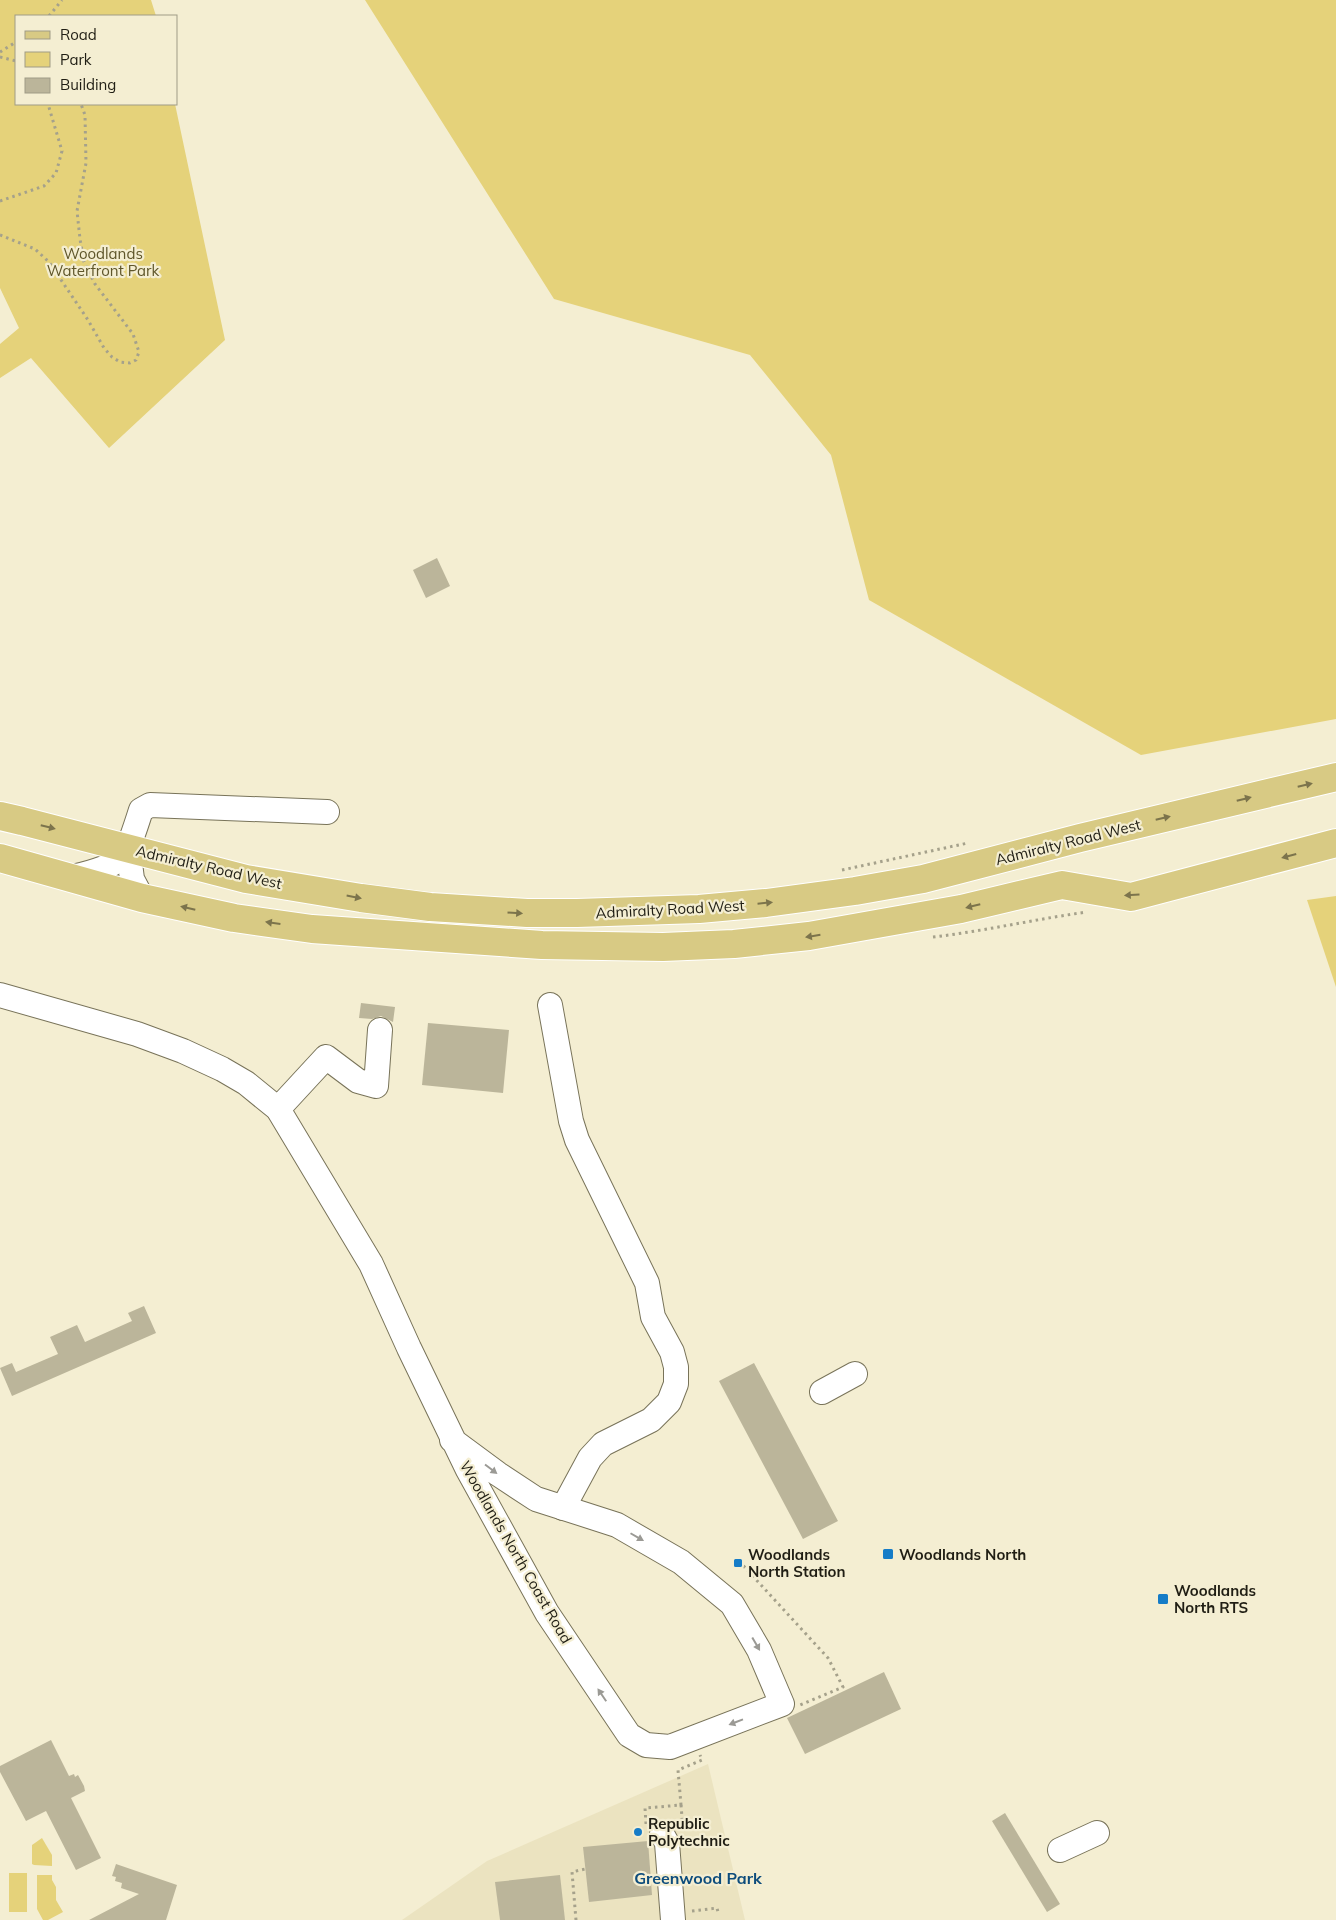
<svg xmlns="http://www.w3.org/2000/svg" width="1336" height="1920" font-family="Mulish,sans-serif">
	<style>
		.built { fill: #ebe3c0 }
		.green { fill: #e5d27a }
		.building { fill: #bbb59a }
		.lines { fill: none; stroke-linecap: round; stroke-linejoin: round }
		.minor-casing { stroke: #787359; stroke-width: 26 }
		.major-casing { stroke: #fff; stroke-width: 30 }
		.path { stroke: #a5a18b; stroke-width: 3; stroke-dasharray: 2.5 4; stroke-linecap: butt }
		.minor { stroke: #fff; stroke-width: 24 }
		.major { stroke: #d8ca84; stroke-width: 28 }
		.oneway { fill: #7c744c }
		.oneway2 { fill: #9b9a95 }
		.poi-dot { fill: #157cc7; stroke: #f4eed2; stroke-width: 2 }
		.labels { text-anchor: middle; dominant-baseline: central; stroke-width: 4.5; stroke-linejoin: round; paint-order: stroke }
		.park-label { font-size: 15px; fill: #5f562a; stroke: #f4eed2 }
		.street-label { font-size: 15px; fill: #201e14; stroke: #f4eed2 }
		.poi-label { font-size: 15px; font-weight: bold; fill: #201e14; stroke: #f4eed2; text-anchor: start }
		.neighbourhood-label { font-size: 16px; font-weight: bold; fill: #0d4c7c; stroke: #f4eed2 }
	</style>
	<rect width="100%" height="100%" fill="#f4eed2"/>
	<path class="built" d="M 708,1764 L 745,1920 L 402,1920 L 487,1861 Z"/>
	<g class="green">
		<path d="M 0,0 L 151,0 L 156,16 L 16,16 L 16,104 L 175,104 L 225,340 L 109,448 L 31,358 L 0,378 L 0,344 L 19,328 L 0,288 Z"/>
		<path d="M 365,0 L 1336,0 L 1336,719 L 1141,755 L 869,600 L 831,455 L 750,355 L 554,299 Z"/>
		<path d="M 1336,896 L 1336,987 L 1307,900 Z"/>
		<path d="M 42,1838 L 52,1855 L 52,1866 L 34,1865 L 32,1864 L 32,1845 Z"/>
		<rect x="9" y="1873" width="18" height="39"/>
		<path d="M 37,1875 L 52,1875 L 52,1880 L 56,1887 L 56,1900 L 63,1912 L 48,1920 L 43,1920 L 37,1909 Z"/>
	</g>
	<g class="building">
		<path d="M 437,558 L 450,586 L 426,598 L 413,570 Z"/>
		<path d="M 361,1003 L 395,1007 L 393,1022 L 381,1016 L 372,1019 L 359,1018 Z"/>
		<path d="M 428,1023 L 509,1030 L 503,1093 L 422,1085 Z"/>
		<path d="M 144,1306 L 156,1333 L 12,1396 L 0,1368 L 12,1363 L 16,1372 L 58,1354 L 50,1337 L 77,1325 L 85,1342 L 132,1321 L 128,1313 Z"/>
		<path d="M 754,1363 L 838,1521 L 803,1539 L 719,1381 Z"/>
		<path d="M 884,1672 L 901,1709 L 805,1754 L 787,1718 Z"/>
		<path d="M 51,1740 L 69,1776 L 74,1774 L 75,1777 L 78,1775 L 84,1786 L 85,1791 L 71,1798 L 101,1858 L 76,1870 L 46,1811 L 26,1821 L 0,1772 L 0,1766 Z"/>
		<path d="M 1005,1813 L 1060,1904 L 1047,1912 L 992,1821 Z"/>
		<path d="M 648,1841 L 652,1895 L 589,1902 L 583,1847 Z"/>
		<path d="M 116,1864 L 177,1885 L 166,1920 L 89,1920 L 139,1894 L 121,1888 L 122,1883 L 115,1881 L 116,1877 L 112,1876 Z"/>
		<path d="M 560,1875 L 565,1920 L 500,1920 L 495,1882 Z"/>
	</g>
	<g class="lines">
		<g class="minor-casing">
			<g id="minor">
				<path d="M 128,848 L 132,879 L 142,898"/>
				<path d="M 73,877 C 126,864 125,859 141,810 L 150,805 L 327,812"/>
				<path d="M 0,995 L 137,1034 L 183,1051 L 222,1069 L 246,1083 L 278,1109 L 371,1264 L 409,1348 L 468,1470 L 547,1613 L 629,1735 L 646,1745 L 670,1747 L 782,1704 L 759,1650 L 732,1604 L 681,1562 L 617,1525 L 536,1499 L 498,1474 L 452,1440"/>
				<path d="M 550,1005 L 571,1121 L 577,1140 L 647,1283 L 653,1317 L 672,1352 L 676,1367 L 676,1384 L 669,1402 L 651,1420 L 603,1444 L 590,1458 L 563,1508"/>
				<path d="M 278,1109 L 326,1057 L 358,1081 L 376,1086 L 380,1030"/>
				<path d="M 822,1392 L 855,1374"/>
				<path d="M 662,1834 L 667,1843 L 673,1920"/>
				<path d="M 1060,1850 L 1097,1833"/>
			</g>
		</g>
		<g class="major-casing">
			<g id="major">
				<path d="M 0,816 L 22,821 L 246,879 L 361,898 L 430,907 L 527,913 L 577,913 L 699,909 L 766,903 L 855,891 L 923,879 L 1080,838 L 1336,777"/>
				<path d="M 0,858 L 142,898 L 234,918 L 312,929 L 542,945 L 663,947 L 734,944 L 809,936 L 961,909 L 1062,885 L 1131,897 L 1336,843"/>
			</g>
		</g>
		<g class="path">
			<path d="M 49,16 L 62,0"/>
			<path d="M 0,52 L 16,42"/>
			<path d="M 0,57 L 16,61"/>
			<path d="M 0,201 L 44,186 L 56,173 L 62,151 L 48,104"/>
			<path d="M 0,235 L 35,249 L 49,262 L 88,320 L 104,348 L 112,357 L 120,362 L 130,363 L 136,360 L 139,352 L 133,334 L 95,284 L 84,262 L 80,239 L 77,211 L 86,163 L 85,115 L 81,104"/>
			<path d="M 842,870 L 968,843"/>
			<path d="M 933,937 C 985,931 1036,919 1087,912"/>
			<path d="M 739,1561 L 828,1658 L 843,1687 L 800,1705"/>
			<path d="M 681,1805 L 683,1830"/>
			<path d="M 646,1824 L 645,1808 L 681,1805 L 678,1770 L 702,1760 L 700,1755"/>
			<path d="M 692,1911 L 717,1908 L 718,1912"/>
			<path d="M 576,1920 L 572,1872 L 585,1869"/>
		</g>
		<use href="#minor" class="minor"/>
		<use href="#major" class="major"/>
	</g>
	<defs><path id="oneway-solid" d="M-6-.8H1V-3.2L6.5 0L1 3.2V.8H-6Z" transform="scale(1.25)"/></defs>
	<g class="oneway">
		<use href="#oneway-solid" transform="translate(1305 785) rotate(-13)"/>
		<use href="#oneway-solid" transform="translate(1244 799) rotate(-14)"/>
		<use href="#oneway-solid" transform="translate(1163 818) rotate(-13)"/>
		<use href="#oneway-solid" transform="translate(48 827) rotate(14)"/>
		<use href="#oneway-solid" transform="translate(1289 856) rotate(165)"/>
		<use href="#oneway-solid" transform="translate(1132 895) rotate(177)"/>
		<use href="#oneway-solid" transform="translate(354 897) rotate(11)"/>
		<use href="#oneway-solid" transform="translate(765 903) rotate(-6)"/>
		<use href="#oneway-solid" transform="translate(973 906) rotate(166)"/>
		<use href="#oneway-solid" transform="translate(188 908) rotate(-167)"/>
		<use href="#oneway-solid" transform="translate(515 913) rotate(4)"/>
		<use href="#oneway-solid" transform="translate(273 923) rotate(-172)"/>
		<use href="#oneway-solid" transform="translate(813 936) rotate(171)"/>
	</g>
	<g class="oneway2">
		<use href="#oneway-solid" transform="translate(491 1469) rotate(37)"/>
		<use href="#oneway-solid" transform="translate(637 1537) rotate(30)"/>
		<use href="#oneway-solid" transform="translate(756 1644) rotate(60)"/>
		<use href="#oneway-solid" transform="translate(602 1695) rotate(-124)"/>
		<use href="#oneway-solid" transform="translate(736 1722) rotate(159)"/>
	</g>
	<g class="poi-dot">
		<rect x="882" y="1548" width="12" height="12" rx="2.5"/>
		<rect x="733" y="1558" width="10" height="10" rx="2.5"/>
		<rect x="1157" y="1593" width="12" height="12" rx="2.5"/>
		<circle cx="638" cy="1832" r="5"/>
	</g>
	<g class="labels">
		<g class="park-label">
			<text x="103" y="253">Woodlands<tspan x="103" dy="17">Waterfront Park</tspan></text>
		</g>
		<g class="street-label">
			<text transform="translate(1068 842) rotate(-14)">Admiralty Road West</text>
			<text transform="translate(209 867) rotate(13)">Admiralty Road West</text>
			<text transform="translate(670 909) rotate(-3)">Admiralty Road West</text>
			<text transform="translate(516 1552) rotate(60)">Woodlands North Coast Road</text>
		</g>
		<g class="poi-label">
			<text x="748" y="1554">Woodlands<tspan x="748" dy="17">North Station</tspan></text>
			<text x="899" y="1554">Woodlands North</text>
			<text x="1174" y="1590">Woodlands<tspan x="1174" dy="17">North RTS</tspan></text>
			<text x="648" y="1823">Republic<tspan x="648" dy="17">Polytechnic</tspan></text>
		</g>
		<g class="neighbourhood-label">
			<text x="698" y="1878">Greenwood Park</text>
		</g>
	</g>
	<rect x="15" y="15" width="162" height="90" fill="#f4eed2" stroke="#9f9b86"/>
	<rect x="25" y="31" width="25" height="8" fill="#d8ca84" stroke="#9f9b86"/>
	<text x="60" y="40" font-size="15" fill="#201e14">Road</text>
	<rect x="25" y="52" width="25" height="15" fill="#e5d27a" stroke="#9f9b86"/>
	<text x="60" y="65" font-size="15" fill="#201e14">Park</text>
	<rect x="25" y="78" width="25" height="15" fill="#bbb59a" stroke="#9f9b86"/>
	<text x="60" y="90" font-size="15" fill="#201e14">Building</text>
</svg>
